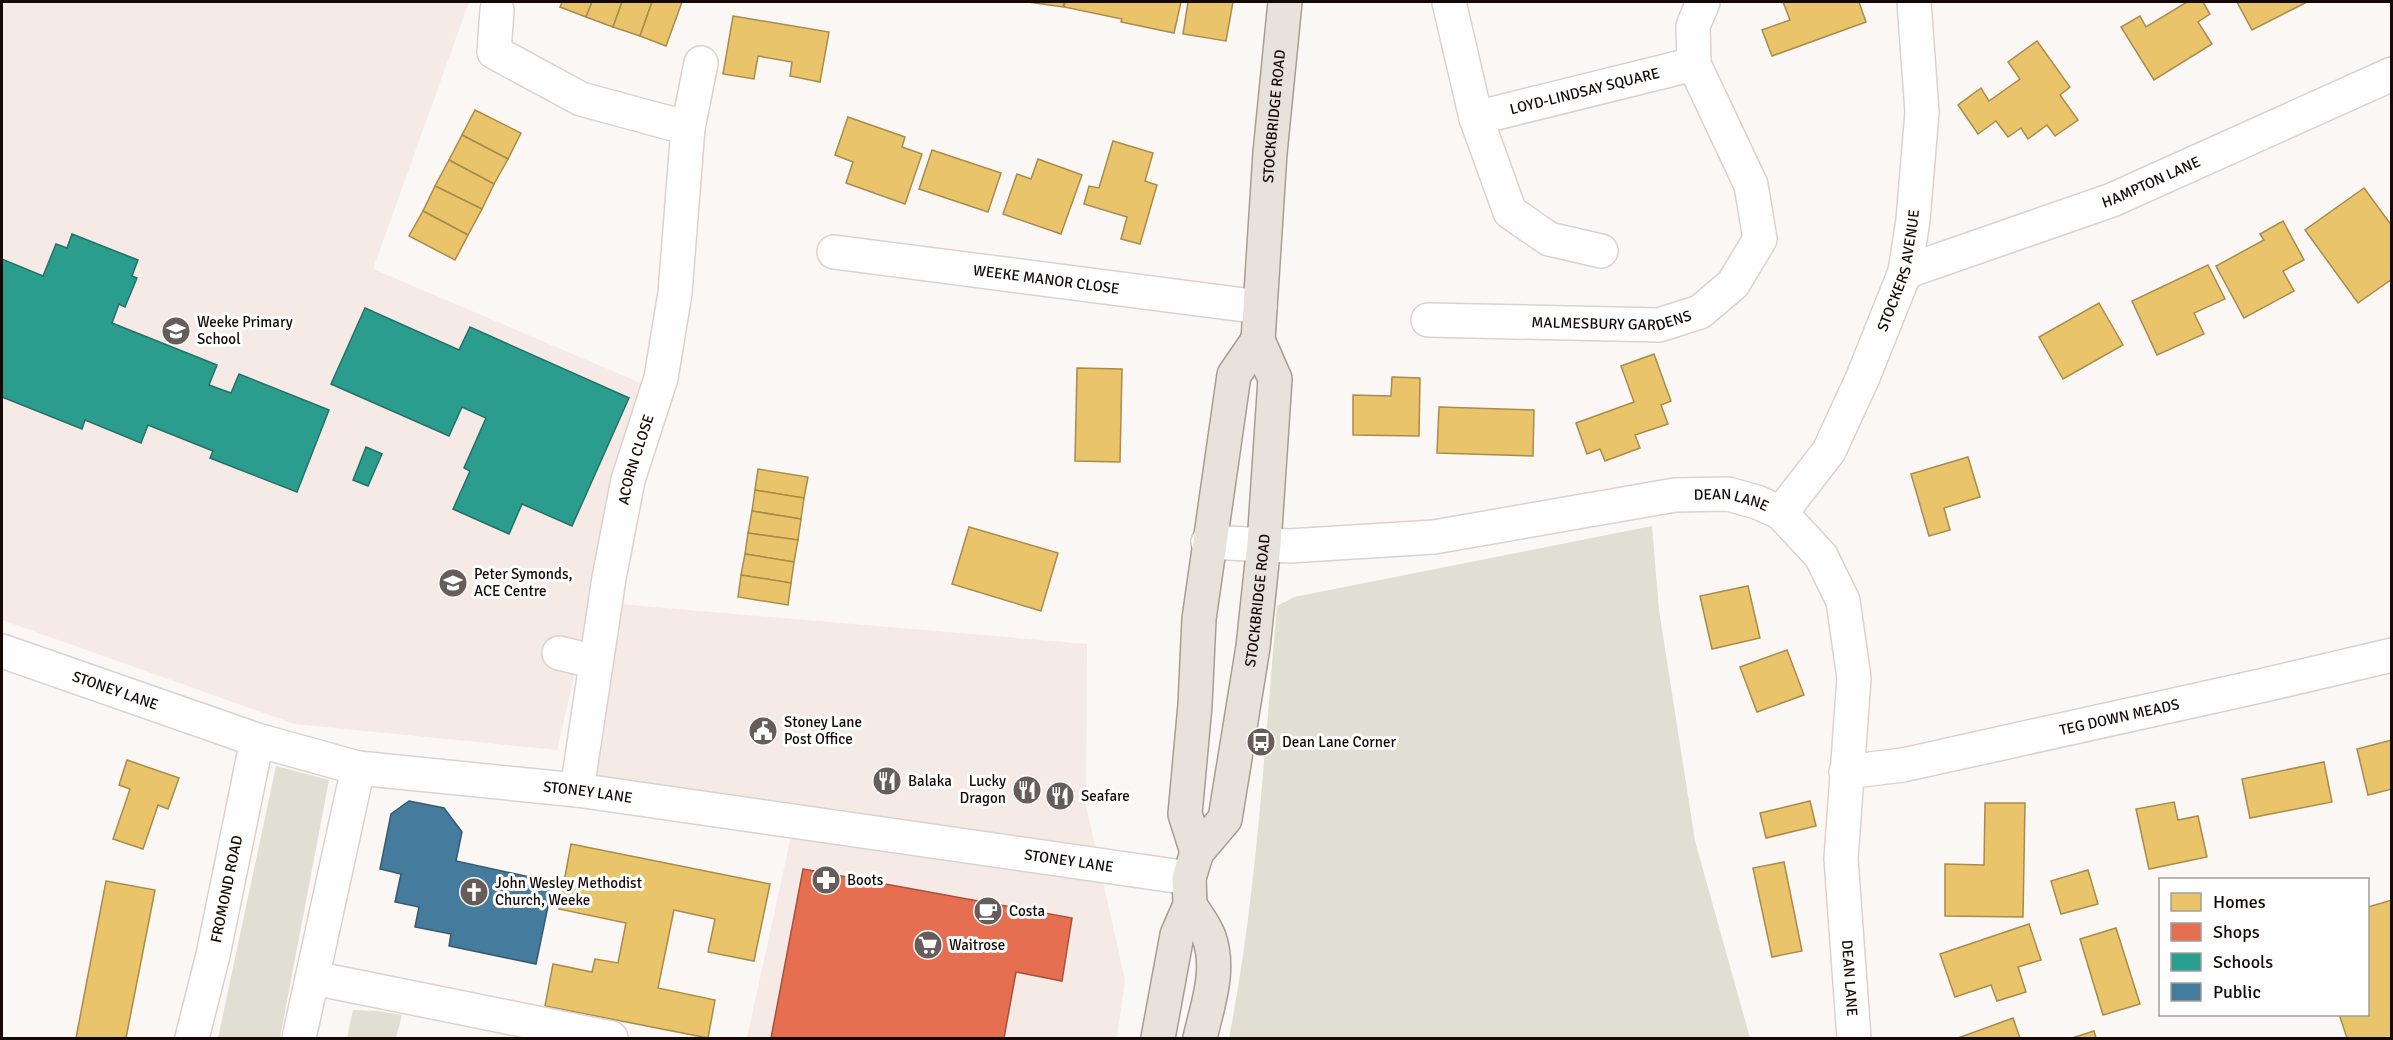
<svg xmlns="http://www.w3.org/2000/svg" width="2393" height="1040" font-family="Signika,sans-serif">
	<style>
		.built { fill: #f5eae5 }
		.green { fill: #e1ded3 }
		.homes { fill: #e9c46a; stroke: #a98c4c; stroke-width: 1.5 }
		.shops { fill: #e76f51; stroke: #a8503a; stroke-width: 1.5 }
		.schools { fill: #2a9d8f; stroke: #247166; stroke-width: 1.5 }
		.public { fill: #457b9d; stroke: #37596f; stroke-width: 1.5 }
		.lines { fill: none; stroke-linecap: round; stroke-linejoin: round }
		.minor-casing { stroke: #dbd2cf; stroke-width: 36 }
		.major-casing { stroke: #a79d92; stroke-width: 36 }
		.minor { stroke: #fefefe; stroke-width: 33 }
		.major { stroke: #e7e3dc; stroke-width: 33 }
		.labels { text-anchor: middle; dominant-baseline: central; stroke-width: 6; stroke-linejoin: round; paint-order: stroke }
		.street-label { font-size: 15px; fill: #150905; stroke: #fff }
		.poi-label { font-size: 15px; fill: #150905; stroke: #fff; text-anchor: start }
	</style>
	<rect width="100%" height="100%" fill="#fbf7f5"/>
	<g class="built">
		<path d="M 2,2 L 469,2 L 373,269 L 643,384 L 557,750 L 295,724 L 2,620 Z"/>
		<path d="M 619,604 L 1087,644 L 1086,805 L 1125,980 L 1117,1038 L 747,1038 L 793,827 L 592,788 Z"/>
	</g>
	<g class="green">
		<path d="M 1652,526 L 1659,610 L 1695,841 L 1750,1038 L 1229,1038 C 1257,895 1264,751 1277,606 L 1294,597 Z"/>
		<path d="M 276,766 L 329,780 L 280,1038 L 218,1038 Z"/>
		<path d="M 353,1010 L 378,1011 L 402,1015 L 396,1038 L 347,1038 Z"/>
	</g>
	<g class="homes">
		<path d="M 562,2 L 592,2 L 586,17 L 560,7 Z"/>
		<path d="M 592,2 L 622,2 L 613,27 L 586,17 Z"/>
		<path d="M 622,2 L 652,2 L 640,36 L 613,27 Z"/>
		<path d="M 652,2 L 682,2 L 666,46 L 640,36 Z"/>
		<path d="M 1028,2 L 1064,2 L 1063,7 Z"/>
		<path d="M 1065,2 L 1181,2 L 1174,33 L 1121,22 L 1122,19 L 1064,7 Z"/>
		<path d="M 1188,2 L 1233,2 L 1226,41 L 1183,34 Z"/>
		<path d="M 1783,2 L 1859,2 L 1866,22 L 1772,56 L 1762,30 L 1790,20 Z"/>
		<path d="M 2187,2 L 2203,2 L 2210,14 L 2198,22 L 2212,44 L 2154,80 L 2121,27 L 2140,16 L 2146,27 Z"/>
		<path d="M 2237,2 L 2307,2 L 2252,30 Z"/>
		<path d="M 733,16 L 829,32 L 820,82 L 790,76 L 792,62 L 758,56 L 754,79 L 723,74 Z"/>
		<path d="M 2037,41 L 2070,87 L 2060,95 L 2078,120 L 2055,136 L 2047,125 L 2028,139 L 2021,128 L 2008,137 L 1996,121 L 1978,134 L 1958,105 L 1981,88 L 1989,101 L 2020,79 L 2008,62 Z"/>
		<path d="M 475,110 L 521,133 L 508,159 L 462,135 Z"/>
		<path d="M 848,117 L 905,137 L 902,147 L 922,154 L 905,204 L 846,183 L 853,162 L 835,155 Z"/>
		<path d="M 462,135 L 508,159 L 494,184 L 449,160 Z"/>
		<path d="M 1113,141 L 1153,153 L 1145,181 L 1157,185 L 1140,244 L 1121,239 L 1127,217 L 1084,204 L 1089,186 L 1099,188 Z"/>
		<path d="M 932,150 L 1001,173 L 988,212 L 919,189 Z"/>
		<path d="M 1038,159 L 1082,175 L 1061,234 L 1003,214 L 1017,174 L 1031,179 Z"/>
		<path d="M 449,160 L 494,184 L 482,209 L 435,186 Z"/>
		<path d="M 435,186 L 482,209 L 468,235 L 423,211 Z"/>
		<path d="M 2364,188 L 2392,226 L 2392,279 L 2358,303 L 2305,230 Z"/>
		<path d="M 423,211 L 468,235 L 455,260 L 409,236 Z"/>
		<path d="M 2283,221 L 2304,260 L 2283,271 L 2294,291 L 2244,318 L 2216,266 L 2264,240 L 2260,234 Z"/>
		<path d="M 2208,265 L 2225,299 L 2194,313 L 2204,334 L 2157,355 L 2132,301 Z"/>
		<path d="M 2099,303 L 2123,345 L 2063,379 L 2039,337 Z"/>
		<path d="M 1654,354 L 1671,401 L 1661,405 L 1668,424 L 1635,435 L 1640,448 L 1605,461 L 1600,449 L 1587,454 L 1576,423 L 1634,402 L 1621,366 Z"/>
		<path d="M 1077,368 L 1122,369 L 1120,462 L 1075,461 Z"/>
		<path d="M 1392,377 L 1420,378 L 1419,436 L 1353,435 L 1353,395 L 1391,396 Z"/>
		<path d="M 1439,407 L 1534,410 L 1533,456 L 1437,453 Z"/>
		<path d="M 1968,457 L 1980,497 L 1944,508 L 1950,530 L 1929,536 L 1911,474 Z"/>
		<path d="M 758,469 L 808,477 L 804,498 L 755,490 Z"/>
		<path d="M 755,490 L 804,498 L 801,519 L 752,511 Z"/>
		<path d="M 752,511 L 801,519 L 798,540 L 748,533 Z"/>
		<path d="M 969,527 L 1058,553 L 1041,611 L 952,584 Z"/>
		<path d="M 748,533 L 798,540 L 794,562 L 745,554 Z"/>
		<path d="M 745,554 L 794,562 L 791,583 L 741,575 Z"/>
		<path d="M 741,575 L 791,583 L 788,605 L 738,597 Z"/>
		<path d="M 1748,586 L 1760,638 L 1712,649 L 1700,596 Z"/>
		<path d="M 1787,650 L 1804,695 L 1757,712 L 1740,667 Z"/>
		<path d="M 2392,740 L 2392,789 L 2368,795 L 2357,749 Z"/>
		<path d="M 127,760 L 179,778 L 168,809 L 158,805 L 143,849 L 113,839 L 130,789 L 119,785 Z"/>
		<path d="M 2324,762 L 2332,802 L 2250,818 L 2242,779 Z"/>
		<path d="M 1810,801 L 1816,826 L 1766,838 L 1760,813 Z"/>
		<path d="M 2174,802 L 2178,820 L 2198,816 L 2207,857 L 2149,869 L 2136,809 Z"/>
		<path d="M 1985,803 L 2025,803 L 2023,917 L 1945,916 L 1945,864 L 1984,865 Z"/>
		<path d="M 571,844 L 770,884 L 754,961 L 708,952 L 715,919 L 674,910 L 658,988 L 715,1000 L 708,1038 L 545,1006 L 553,964 L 592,972 L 595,959 L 618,963 L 626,923 L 559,909 Z"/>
		<path d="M 1784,862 L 1802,951 L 1772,957 L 1753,868 Z"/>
		<path d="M 2088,870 L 2098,904 L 2061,914 L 2051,881 Z"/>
		<path d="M 106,881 L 155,890 L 126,1038 L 76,1038 Z"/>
		<path d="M 2392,900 L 2392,1038 L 2347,1038 L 2339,1014 L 2368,1014 L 2368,907 Z"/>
		<path d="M 2029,924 L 2041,960 L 2018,967 L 2026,992 L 1997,1001 L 1991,985 L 1955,997 L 1940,954 Z"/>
		<path d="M 2116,928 L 2140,1004 L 2103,1015 L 2080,939 Z"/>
		<path d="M 2013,1018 L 2020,1038 L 1958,1038 Z"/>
		<path d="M 2094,1031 L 2096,1038 L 2072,1038 Z"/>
	</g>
	<path class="shops" d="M 803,869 L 1072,918 L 1062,981 L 1016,972 L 1004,1038 L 771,1038 Z"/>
	<g class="schools">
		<path d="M 72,234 L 138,260 L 132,276 L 137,278 L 125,307 L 119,304 L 112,323 L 217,365 L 209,385 L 231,393 L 239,374 L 329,410 L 297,492 L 210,458 L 213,451 L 148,425 L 141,443 L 85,420 L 82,429 L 2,397 L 2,259 L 43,276 L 56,244 L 67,248 Z"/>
		<path d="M 365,308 L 459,350 L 470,327 L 629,398 L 572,526 L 522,504 L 509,534 L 453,509 L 470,471 L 464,468 L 486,418 L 462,407 L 449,436 L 331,384 Z"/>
		<path d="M 366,447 L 382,454 L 368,486 L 353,480 Z"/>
	</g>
	<path class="public" d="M 409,801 L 444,808 L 462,832 L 456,861 L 553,882 L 536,964 L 449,946 L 451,934 L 415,927 L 419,907 L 395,902 L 401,874 L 380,869 L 391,814 Z"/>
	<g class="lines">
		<g class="minor-casing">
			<g id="minor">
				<path d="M 1449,2 L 1476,118 L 1510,212 L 1549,239 L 1601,251"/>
				<path d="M 497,10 L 494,52 L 581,99 L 688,128"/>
				<path id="s1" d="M 1476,118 L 1694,64"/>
				<path id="s2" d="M 834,252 L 1260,307"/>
				<path id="s3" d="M 1905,272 L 2112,200 L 2392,74"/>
				<path id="s4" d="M 1428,320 L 1659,325 L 1700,312 L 1733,284 L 1760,239 L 1751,185 L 1694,64 L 1693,26 L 1703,2"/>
				<path id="s5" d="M 1781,513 L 1829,451 L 1863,377 L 1905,272 L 1913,220 L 1922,112 L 1914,2"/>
				<path id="s6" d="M 1208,542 L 1289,546 L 1434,537 L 1675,495 L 1728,494 L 1757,502 L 1781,513 L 1821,556 L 1843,601 L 1854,678 L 1841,859 L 1854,1038"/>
				<path id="s7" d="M 2,651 L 257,740 L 358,768 L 577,790 L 1189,878"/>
				<path d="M 559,653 L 596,662"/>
				<path id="s8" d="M 1846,772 L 1903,765 L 2260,686 L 2392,655"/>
				<path id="s9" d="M 577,790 L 609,578 L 628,480 L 661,378 L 675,293 L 688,128 L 701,63"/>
				<path d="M 314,978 L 611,1038"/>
				<path id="s10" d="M 192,1038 L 213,955 L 257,740"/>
				<path d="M 299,1038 L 358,768"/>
			</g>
		</g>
		<g class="major-casing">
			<g id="major">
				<path d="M 1197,852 L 1185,814 L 1195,705 L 1199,619 L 1234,375 L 1258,340"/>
				<path d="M 1190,905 C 1196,915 1205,926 1209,937 C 1221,970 1207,1007 1200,1038"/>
				<path id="s11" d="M 1158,1038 L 1177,935 L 1190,905 L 1189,878 L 1197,852 L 1225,819 L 1253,647 L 1264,544 L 1275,379 L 1258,340 L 1270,153 L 1285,2"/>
			</g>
		</g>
		<use href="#minor" class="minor"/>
		<use href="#major" class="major"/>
	</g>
	<defs>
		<g id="school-disc" transform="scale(1.5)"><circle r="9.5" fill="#665c59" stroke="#fff"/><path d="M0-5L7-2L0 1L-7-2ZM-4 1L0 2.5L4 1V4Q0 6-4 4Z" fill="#fff"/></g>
		<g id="university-disc" transform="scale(1.5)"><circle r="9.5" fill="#665c59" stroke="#fff"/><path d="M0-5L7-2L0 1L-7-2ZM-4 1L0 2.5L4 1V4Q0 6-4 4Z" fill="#fff"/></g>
		<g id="civic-disc" transform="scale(1.5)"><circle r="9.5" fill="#665c59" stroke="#fff"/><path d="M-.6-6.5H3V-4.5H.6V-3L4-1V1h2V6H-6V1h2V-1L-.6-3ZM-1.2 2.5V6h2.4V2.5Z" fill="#fff"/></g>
		<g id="bus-disc" transform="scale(1.5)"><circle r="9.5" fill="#665c59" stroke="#fff"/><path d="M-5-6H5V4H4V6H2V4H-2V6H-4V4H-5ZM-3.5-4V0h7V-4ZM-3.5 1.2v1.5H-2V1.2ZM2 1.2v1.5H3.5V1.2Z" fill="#fff"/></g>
		<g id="restaurant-disc" transform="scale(1.5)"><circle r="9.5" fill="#665c59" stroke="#fff"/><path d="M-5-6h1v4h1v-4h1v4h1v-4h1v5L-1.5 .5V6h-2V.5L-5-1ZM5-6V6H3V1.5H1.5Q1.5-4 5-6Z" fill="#fff"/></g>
		<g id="pharmacy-disc" transform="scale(1.5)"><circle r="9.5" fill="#665c59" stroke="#fff"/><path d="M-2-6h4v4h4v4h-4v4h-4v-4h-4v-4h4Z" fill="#fff"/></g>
		<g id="church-disc" transform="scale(1.5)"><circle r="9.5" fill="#665c59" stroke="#fff"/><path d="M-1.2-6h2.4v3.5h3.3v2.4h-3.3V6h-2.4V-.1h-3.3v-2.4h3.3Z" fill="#fff"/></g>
		<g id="cafe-disc" transform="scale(1.5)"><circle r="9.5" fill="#665c59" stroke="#fff"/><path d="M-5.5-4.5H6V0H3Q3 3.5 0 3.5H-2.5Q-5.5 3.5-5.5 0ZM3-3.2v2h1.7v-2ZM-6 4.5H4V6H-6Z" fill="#fff"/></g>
		<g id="supermarket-disc" transform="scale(1.5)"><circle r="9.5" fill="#665c59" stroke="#fff"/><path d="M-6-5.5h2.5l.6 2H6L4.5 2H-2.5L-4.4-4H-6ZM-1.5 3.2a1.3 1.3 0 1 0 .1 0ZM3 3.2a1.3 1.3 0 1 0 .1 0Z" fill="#fff"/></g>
	</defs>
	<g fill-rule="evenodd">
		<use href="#school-disc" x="176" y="331"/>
		<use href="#university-disc" x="453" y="583"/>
		<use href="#civic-disc" x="763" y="731"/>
		<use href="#bus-disc" x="1261" y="742"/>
		<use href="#restaurant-disc" x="887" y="781"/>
		<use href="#restaurant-disc" x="1027" y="790"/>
		<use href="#restaurant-disc" x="1060" y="796"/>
		<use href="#pharmacy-disc" x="826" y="880"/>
		<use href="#church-disc" x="474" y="892"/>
		<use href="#cafe-disc" x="988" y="911"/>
		<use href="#supermarket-disc" x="928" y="945"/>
	</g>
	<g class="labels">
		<g class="street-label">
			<text stroke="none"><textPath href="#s1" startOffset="112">LOYD-LINDSAY SQUARE</textPath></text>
			<text stroke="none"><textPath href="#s11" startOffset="945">STOCKBRIDGE ROAD</textPath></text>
			<text stroke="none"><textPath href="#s3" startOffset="262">HAMPTON LANE</textPath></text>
			<text stroke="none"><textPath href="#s5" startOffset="273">STOCKERS AVENUE</textPath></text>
			<text stroke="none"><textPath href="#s2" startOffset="214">WEEKE MANOR CLOSE</textPath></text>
			<text stroke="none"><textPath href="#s4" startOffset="184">MALMESBURY GARDENS</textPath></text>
			<text stroke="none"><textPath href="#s9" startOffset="336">ACORN CLOSE</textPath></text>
			<text stroke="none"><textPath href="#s6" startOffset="528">DEAN LANE</textPath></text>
			<text stroke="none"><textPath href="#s11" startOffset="456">STOCKBRIDGE ROAD</textPath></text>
			<text stroke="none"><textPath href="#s7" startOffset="120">STONEY LANE</textPath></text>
			<text stroke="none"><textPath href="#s8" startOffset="279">TEG DOWN MEADS</textPath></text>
			<text stroke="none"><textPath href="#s7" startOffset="606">STONEY LANE</textPath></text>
			<text stroke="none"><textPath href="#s7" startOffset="1092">STONEY LANE</textPath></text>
			<text stroke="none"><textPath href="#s10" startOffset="153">FROMOND ROAD</textPath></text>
			<text stroke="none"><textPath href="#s6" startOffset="1068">DEAN LANE</textPath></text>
		</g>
		<g class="poi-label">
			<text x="197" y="322">Weeke Primary<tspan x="197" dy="17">School</tspan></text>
			<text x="474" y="574">Peter Symonds,<tspan x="474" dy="17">ACE Centre</tspan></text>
			<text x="784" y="722">Stoney Lane<tspan x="784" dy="17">Post Office</tspan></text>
			<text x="1282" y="742">Dean Lane Corner</text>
			<text x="908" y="781">Balaka</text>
			<text x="1006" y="781" text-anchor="end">Lucky<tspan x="1006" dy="17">Dragon</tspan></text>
			<text x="1081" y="796">Seafare</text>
			<text x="847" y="880">Boots</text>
			<text x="495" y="883">John Wesley Methodist<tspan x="495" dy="17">Church, Weeke</tspan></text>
			<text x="1009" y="911">Costa</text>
			<text x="949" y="945">Waitrose</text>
		</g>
	</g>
	<rect width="2393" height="1040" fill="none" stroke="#150905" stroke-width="6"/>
	<rect x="2159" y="878" width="210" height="138" fill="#ffffff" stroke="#a19d9b" stroke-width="1.5"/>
	<rect x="2171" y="893" width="30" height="18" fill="#e9c46a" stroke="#a19d9b" stroke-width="1.5"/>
	<text x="2213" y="908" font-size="18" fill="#150905">Homes</text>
	<rect x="2171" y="923" width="30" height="18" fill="#e76f51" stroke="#a19d9b" stroke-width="1.5"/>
	<text x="2213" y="938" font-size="18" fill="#150905">Shops</text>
	<rect x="2171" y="953" width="30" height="18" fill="#2a9d8f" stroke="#a19d9b" stroke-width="1.5"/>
	<text x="2213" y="968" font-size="18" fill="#150905">Schools</text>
	<rect x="2171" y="983" width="30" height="18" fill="#457b9d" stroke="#a19d9b" stroke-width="1.5"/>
	<text x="2213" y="998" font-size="18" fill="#150905">Public</text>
</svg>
